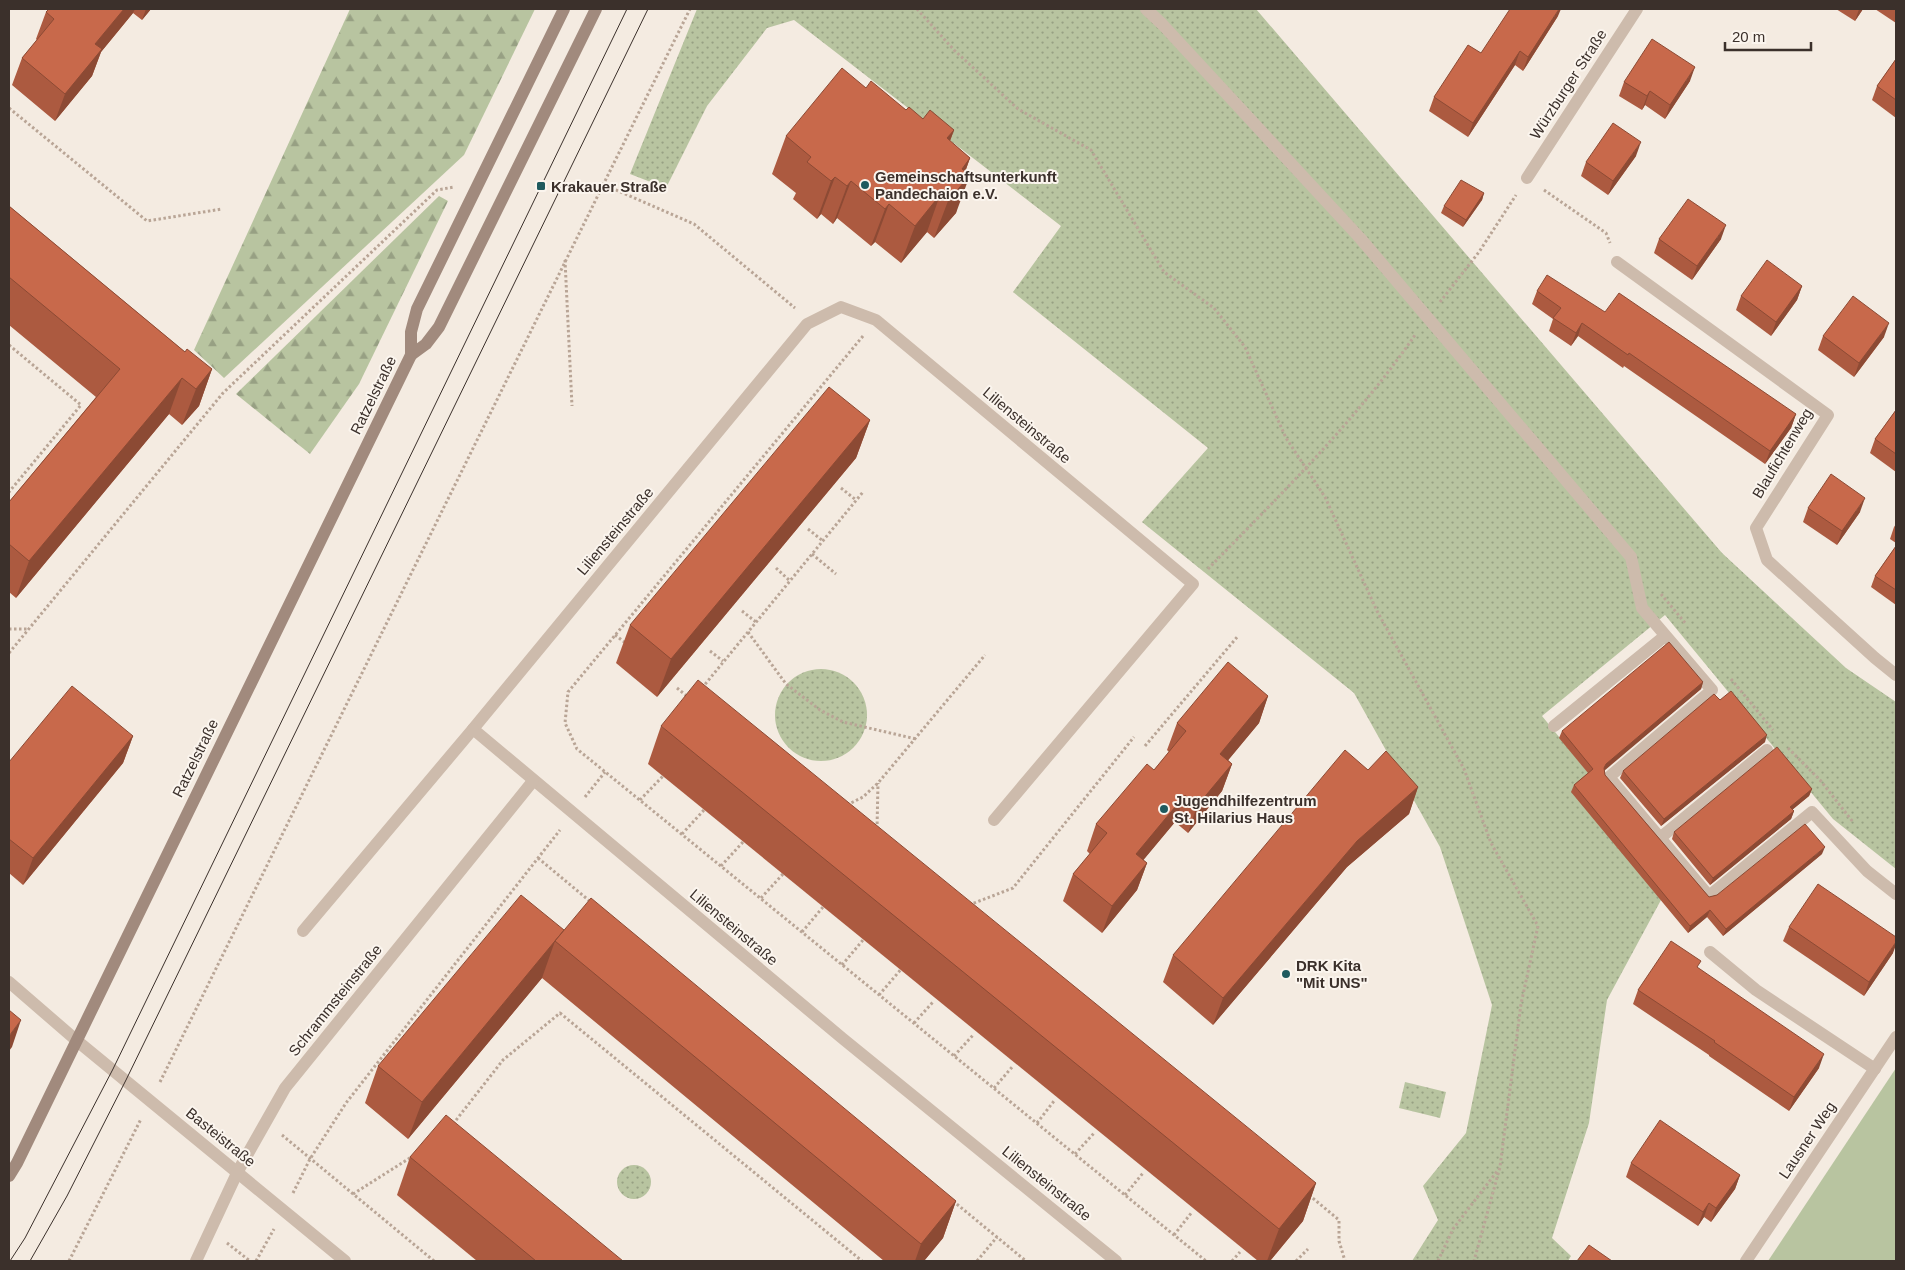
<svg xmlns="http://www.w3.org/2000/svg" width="1905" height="1270" font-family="Helvetica,sans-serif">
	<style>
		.forest { fill: url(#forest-firs) }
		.park { fill: url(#park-dots) }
		.garden { fill: #b8c4a0 }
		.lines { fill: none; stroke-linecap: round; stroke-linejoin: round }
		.path { stroke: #b9a596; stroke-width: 3; stroke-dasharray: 2.5 2.5; stroke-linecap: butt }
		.lane { stroke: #cdbbac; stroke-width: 12 }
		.street { stroke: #cdbbac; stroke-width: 12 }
		.secondary { stroke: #a18a7d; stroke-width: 12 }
		.tram { stroke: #3b302b; stroke-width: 1 }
		.wall { fill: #ac5a40 }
		.shaded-wall { fill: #8c4a34 }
		.building { fill: #c8694b; stroke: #8c4a34 }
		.poi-dot { fill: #1f5a5e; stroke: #fbf5ee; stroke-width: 2 }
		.labels { text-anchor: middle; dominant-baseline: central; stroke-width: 4; stroke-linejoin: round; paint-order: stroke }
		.street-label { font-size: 15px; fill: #3b302b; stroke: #fbf5ee }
		.poi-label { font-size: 15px; font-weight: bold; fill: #3b302b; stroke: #fbf5ee; text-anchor: start }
	</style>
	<defs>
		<pattern id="forest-firs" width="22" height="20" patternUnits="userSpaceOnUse" patternTransform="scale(1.25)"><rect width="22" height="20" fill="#b8c4a0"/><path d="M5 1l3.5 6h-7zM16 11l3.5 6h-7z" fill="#97a083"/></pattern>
		<pattern id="park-dots" width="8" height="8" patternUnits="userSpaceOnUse" patternTransform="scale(1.25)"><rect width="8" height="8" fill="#b8c4a0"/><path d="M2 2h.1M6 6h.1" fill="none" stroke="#97a083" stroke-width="1.8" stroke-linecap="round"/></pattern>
	</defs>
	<rect width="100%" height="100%" fill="#f4ebe1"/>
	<g class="forest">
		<path d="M 350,9 L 535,9 L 464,155 L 224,378 L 194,350 Z"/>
		<path d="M 439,196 L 448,201 L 359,384 L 310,454 L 236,394 Z"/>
	</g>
	<g class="park">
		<path d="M 697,9 L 1256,9 L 1722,553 L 1846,668 L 1896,702 L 1896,869 L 1833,819 L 1665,615 L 1542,716 L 1591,776 L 1661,900 L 1607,1000 L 1589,1123 L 1552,1238 L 1571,1256 L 1568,1261 L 1412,1261 L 1438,1220 L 1423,1186 L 1466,1133 L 1492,1005 L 1440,847 L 1354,693 L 1142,522 L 1208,448 L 1013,292 L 1061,226 L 794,20 L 767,28 L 707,106 L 666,188 L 630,174 Z"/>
		<circle cx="821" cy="715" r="46"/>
		<path d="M 1405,1082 L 1446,1092 L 1440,1118 L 1399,1108 Z"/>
		<circle cx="634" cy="1182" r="17"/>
	</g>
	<path class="garden" d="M 1896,1068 L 1896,1261 L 1768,1261 Z"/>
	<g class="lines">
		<g class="path">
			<path d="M 917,9 L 954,50 L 1018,109 L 1091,150 L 1164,272 L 1214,308 L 1245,347 L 1286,438 L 1325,497 L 1377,611 L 1464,769 L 1491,843 L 1538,926 L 1521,1004 L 1500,1167 L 1474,1261"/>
			<path d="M 9,108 L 147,221 L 222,209"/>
			<path d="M 602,184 L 694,224 L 795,308"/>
			<path d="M 1544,190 L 1606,233 L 1610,243"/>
			<path d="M 565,260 L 572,406"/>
			<path d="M 1440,302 L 1479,252 L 1516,195"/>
			<path d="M 863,336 L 568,692 L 565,723 L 577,749 L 1206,1261"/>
			<path d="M 9,345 L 81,405 L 9,492"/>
			<path d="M 841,488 L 856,500"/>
			<path d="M 808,529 L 823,541"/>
			<path d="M 812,554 L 836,574"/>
			<path d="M 776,568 L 790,581"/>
			<path d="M 1208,569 C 1280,495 1356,421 1415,335"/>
			<path d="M 1661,594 L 1686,624"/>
			<path d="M 742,611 L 756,622"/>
			<path d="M 9,629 L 28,629"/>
			<path d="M 748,632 L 786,684 L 820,710 L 843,722 L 916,739"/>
			<path d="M 615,635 L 627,644"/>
			<path d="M 710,651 L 723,661"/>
			<path d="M 9,653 L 223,393 L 437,190 L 454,187"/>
			<path d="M 1731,679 L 1773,730"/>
			<path d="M 677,688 L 688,697"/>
			<path d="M 702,688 L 863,492"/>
			<path d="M 1145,746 L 1238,636"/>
			<path d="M 1788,748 L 1820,780 L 1853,822"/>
			<path d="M 585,797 L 605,772"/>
			<path d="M 640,800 L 663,776"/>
			<path d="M 847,805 L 863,797 L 878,783 L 985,655"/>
			<path d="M 877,829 L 878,783"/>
			<path d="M 682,834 L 704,810"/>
			<path d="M 538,858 L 592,903"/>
			<path d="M 721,866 L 743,842"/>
			<path d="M 761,898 L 783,874"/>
			<path d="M 969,905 L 1013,888 L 1134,737"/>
			<path d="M 802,932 L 823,907"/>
			<path d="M 842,965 L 863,940"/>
			<path d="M 879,995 L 903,967"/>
			<path d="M 914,1023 L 933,1002"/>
			<path d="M 954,1056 L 974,1034"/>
			<path d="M 160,1082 L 690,9"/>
			<path d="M 994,1088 L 1013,1066"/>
			<path d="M 1037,1123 L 1054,1101"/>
			<path d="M 453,1124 L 503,1060 L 560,1013 L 862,1261"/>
			<path d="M 282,1135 L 434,1261"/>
			<path d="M 1075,1154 L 1095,1132"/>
			<path d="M 293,1193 L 310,1159 L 346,1103 L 560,830"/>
			<path d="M 353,1194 L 413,1156"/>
			<path d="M 1125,1195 L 1143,1173"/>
			<path d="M 1309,1195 L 1339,1220 L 1339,1241 L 1345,1261"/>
			<path d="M 953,1201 L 1026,1261"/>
			<path d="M 1174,1235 L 1192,1212"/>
			<path d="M 227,1243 L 250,1261"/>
			<path d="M 69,1261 L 141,1119"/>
			<path d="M 256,1261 L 274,1229"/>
			<path d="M 977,1261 L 997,1237"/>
			<path d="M 1232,1261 L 1240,1252"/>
			<path d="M 1296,1261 L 1308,1249"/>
			<path d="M 1438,1261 L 1453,1229 L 1498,1170"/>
		</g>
		<g class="lane">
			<path d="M 1146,9 L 1162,24 L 1360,238 L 1631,557 L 1642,608 L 1712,690 L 1609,777 L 1709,896 L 1812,812 L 1867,871 L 1896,894"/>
			<path d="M 1554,726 L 1665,636"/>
			<path d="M 1660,838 L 1767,750"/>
			<path d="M 1710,952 L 1756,990 L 1875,1069"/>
		</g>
		<g class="street">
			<path d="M 1527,178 L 1637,9"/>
			<path d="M 1617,262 L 1828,415 L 1756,528 L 1767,560 L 1875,658 L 1896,675"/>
			<path d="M 994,820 L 1193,584 L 876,320 L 841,307 L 807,324 L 473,729 L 842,1038 L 1116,1261"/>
			<path d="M 303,931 L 473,729"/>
			<path d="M 9,982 L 76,1040 L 345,1261"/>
			<path d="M 196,1261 L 238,1171 L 285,1088 L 533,781"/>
			<path d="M 1746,1261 L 1896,1037"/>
		</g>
		<g class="secondary">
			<path d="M 411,355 L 426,344 L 439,327 L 596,9"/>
			<path d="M 9,1176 L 17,1163 L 411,355 L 411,332 L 417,309 L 564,9"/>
		</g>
		<g class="tram">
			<path d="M 10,1261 L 25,1238 L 113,1069 L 627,9"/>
			<path d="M 30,1261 L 67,1196 L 126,1080 L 648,9"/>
		</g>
	</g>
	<g class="wall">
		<path d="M 49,9 L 151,9 L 142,20 L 133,13 L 101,52 L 92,76 L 55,121 L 12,85 L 22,58 L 37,40 L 36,39 L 46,12 Z"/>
		<path d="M 1836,9 L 1863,9 L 1855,21 Z"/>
		<path d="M 1875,9 L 1896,9 L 1896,23 Z"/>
		<path d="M 1558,16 L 1523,71 L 1515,65 L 1468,137 L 1429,111 L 1434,97 L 1481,53 Z"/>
		<path d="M 1896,59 L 1896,118 L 1872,100 L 1877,86 Z"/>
		<path d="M 1690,81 L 1665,119 L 1645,105 L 1642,110 L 1619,96 L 1624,82 Z"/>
		<path d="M 866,88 L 923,119 L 954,130 L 950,141 L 970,158 L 965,172 L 956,213 L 934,238 L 927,232 L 901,263 L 875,242 L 871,246 L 837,218 L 833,224 L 821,214 L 817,219 L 793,199 L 796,193 L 772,174 L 786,136 Z"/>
		<path d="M 1636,156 L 1608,195 L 1581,176 L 1586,162 Z"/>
		<path d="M 1484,193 L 1482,200 L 1463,227 L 1441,213 L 1444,206 Z"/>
		<path d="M 9,206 L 185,352 L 212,369 L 199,406 L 182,425 L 169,414 L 16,598 L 9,592 L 9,502 L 96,397 L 9,325 Z"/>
		<path d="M 1659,239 L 1721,239 L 1692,280 L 1654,253 Z"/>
		<path d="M 1802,286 L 1797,300 L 1771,336 L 1736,310 L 1741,296 Z"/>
		<path d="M 1537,291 L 1605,312 L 1796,414 L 1791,428 L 1765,464 L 1624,366 L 1623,368 L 1578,336 L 1571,346 L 1549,331 L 1553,319 L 1532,304 Z"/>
		<path d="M 1823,336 L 1884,337 L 1854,377 L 1818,350 Z"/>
		<path d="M 1896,410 L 1896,472 L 1870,453 L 1875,439 Z"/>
		<path d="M 870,420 L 856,458 L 657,697 L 616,663 L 630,625 Z"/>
		<path d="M 1808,508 L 1860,512 L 1837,545 L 1803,522 Z"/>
		<path d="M 1896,524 L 1896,543 L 1890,539 L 1894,527 Z"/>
		<path d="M 1896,546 L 1896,605 L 1871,587 L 1875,576 Z"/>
		<path d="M 1703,682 L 1701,689 L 1604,770 L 1605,775 L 1709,897 L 1717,895 L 1822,854 L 1723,936 L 1707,917 L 1688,933 L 1571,792 L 1574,785 L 1588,773 L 1559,738 L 1562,731 Z"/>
		<path d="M 1268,696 L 1259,723 L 1228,760 L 1232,764 L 1222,791 L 1188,833 L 1175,822 L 1143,860 L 1147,863 L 1137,890 L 1102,933 L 1063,901 L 1073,874 L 1090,854 L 1087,851 L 1096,824 L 1154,770 L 1169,752 L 1167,750 L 1177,723 Z"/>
		<path d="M 1720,700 L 1765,742 L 1661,826 L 1620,778 L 1623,771 Z"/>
		<path d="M 661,726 L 1316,1183 L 1303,1221 L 1270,1261 L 1258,1261 L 648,764 Z"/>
		<path d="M 133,736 L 123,763 L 23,885 L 9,873 L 9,762 Z"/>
		<path d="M 1368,770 L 1418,787 L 1409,814 L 1347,867 L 1213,1025 L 1163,982 L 1173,955 Z"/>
		<path d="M 1812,789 L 1809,796 L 1792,810 L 1794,811 L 1791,819 L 1710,885 L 1672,839 L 1674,832 Z"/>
		<path d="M 1789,927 L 1893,953 L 1864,996 L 1783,941 Z"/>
		<path d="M 564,930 L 956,1201 L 943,1238 L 924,1261 L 884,1261 L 542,978 L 408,1139 L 365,1103 L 378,1066 Z"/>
		<path d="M 1698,968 L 1819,1068 L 1789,1111 L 1709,1056 L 1709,1055 L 1633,1004 L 1638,990 Z"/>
		<path d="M 410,1157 L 623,1261 L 477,1261 L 397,1195 Z"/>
		<path d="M 1631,1163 L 1740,1175 L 1735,1189 L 1711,1222 L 1704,1217 L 1698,1226 L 1626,1177 Z"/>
	</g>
	<g class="shaded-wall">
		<path d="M 124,9 L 135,9 L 133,13 L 101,52 L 92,76 L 55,121 L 65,94 L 95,44 Z"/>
		<path d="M 146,9 L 151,9 L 142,20 Z"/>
		<path d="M 1559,9 L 1561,9 L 1558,16 L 1523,71 L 1528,57 Z"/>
		<path d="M 1859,9 L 1863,9 L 1855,21 Z"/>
		<path d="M 1520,51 L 1515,65 L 1468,137 L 1473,123 Z"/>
		<path d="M 1695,67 L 1690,81 L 1665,119 L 1670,105 Z"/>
		<path d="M 1650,91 L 1645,105 L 1642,110 L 1647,96 Z"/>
		<path d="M 954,130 L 940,167 L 947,138 Z"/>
		<path d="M 1641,142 L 1636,156 L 1608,195 L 1613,181 Z"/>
		<path d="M 970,158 L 960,186 L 970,175 L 956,213 L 934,238 L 948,201 L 962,169 Z"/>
		<path d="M 835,177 L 821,214 L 817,219 L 831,181 Z"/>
		<path d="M 851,181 L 837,218 L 833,224 L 847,186 Z"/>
		<path d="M 1484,193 L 1482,200 L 1463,227 L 1466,220 Z"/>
		<path d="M 940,195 L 927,232 L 901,263 L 915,226 Z"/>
		<path d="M 889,204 L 875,242 L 871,246 L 885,209 Z"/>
		<path d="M 1726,225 L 1721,239 L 1692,280 L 1697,266 Z"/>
		<path d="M 1802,286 L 1797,300 L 1771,336 L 1776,322 Z"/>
		<path d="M 1582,323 L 1578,336 L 1571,346 L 1576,333 Z"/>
		<path d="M 1889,323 L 1884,337 L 1854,377 L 1859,363 Z"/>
		<path d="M 212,369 L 199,406 L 182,425 L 196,389 Z"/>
		<path d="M 182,378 L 169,414 L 16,598 L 29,561 Z"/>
		<path d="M 1796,414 L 1791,428 L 1765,464 L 1770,451 Z"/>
		<path d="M 870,420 L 856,458 L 657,697 L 671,659 Z"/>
		<path d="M 1865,498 L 1860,512 L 1837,545 L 1842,531 Z"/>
		<path d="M 1703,682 L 1701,689 L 1604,771 L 1604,768 L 1606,764 Z"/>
		<path d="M 1268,696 L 1259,723 L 1211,781 L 1220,754 Z"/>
		<path d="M 1767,735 L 1765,742 L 1661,826 L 1664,819 Z"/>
		<path d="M 133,736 L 123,763 L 23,885 L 33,858 Z"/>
		<path d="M 1232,764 L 1222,791 L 1188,833 L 1197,806 Z"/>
		<path d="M 1418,787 L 1409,814 L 1347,867 L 1213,1025 L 1223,998 L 1357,841 Z"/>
		<path d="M 1812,789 L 1809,796 L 1787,814 L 1790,807 Z"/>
		<path d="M 1185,795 L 1175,822 L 1126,881 L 1136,854 Z"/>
		<path d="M 1794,811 L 1791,819 L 1710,885 L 1713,878 Z"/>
		<path d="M 1825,847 L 1822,854 L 1723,936 L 1726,929 Z"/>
		<path d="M 1147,863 L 1137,890 L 1102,933 L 1112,906 Z"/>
		<path d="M 1710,910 L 1707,917 L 1688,933 L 1690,926 Z"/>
		<path d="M 555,941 L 542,978 L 408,1139 L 422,1102 Z"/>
		<path d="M 1896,942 L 1896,945 L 1893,953 L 1864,996 L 1869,982 Z"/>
		<path d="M 21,1020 L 12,1047 L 9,1051 L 9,1036 Z"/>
		<path d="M 1824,1054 L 1819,1068 L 1789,1111 L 1794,1097 Z"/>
		<path d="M 1740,1175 L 1735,1189 L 1711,1222 L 1716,1208 Z"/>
		<path d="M 1316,1183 L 1303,1221 L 1270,1261 L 1267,1261 L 1279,1229 Z"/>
		<path d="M 956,1201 L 943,1238 L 924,1261 L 915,1261 L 921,1244 Z"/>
		<path d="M 1709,1203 L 1704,1217 L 1698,1226 L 1703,1212 Z"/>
	</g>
	<g class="building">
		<path d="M 49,9 L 124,9 L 95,44 L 102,49 L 65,94 L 22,58 L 54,19 L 46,12 Z"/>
		<path d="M 1510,9 L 1559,9 L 1528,57 L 1520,51 L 1473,123 L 1434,97 L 1468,45 L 1481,53 Z"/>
		<path d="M 1652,39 L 1695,67 L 1670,105 L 1650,91 L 1647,96 L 1624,82 Z"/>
		<path d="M 1896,59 L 1896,100 L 1877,86 Z"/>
		<path d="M 842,68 L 866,88 L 871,81 L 906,110 L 909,107 L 923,119 L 930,110 L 954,130 L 947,138 L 970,158 L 962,169 L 970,175 L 948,201 L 940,195 L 915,226 L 889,204 L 885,209 L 851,181 L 847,186 L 835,177 L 831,181 L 807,162 L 811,157 L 786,136 Z"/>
		<path d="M 1613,123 L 1641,142 L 1613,181 L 1586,162 Z"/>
		<path d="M 1461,180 L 1484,193 L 1466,220 L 1444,206 Z"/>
		<path d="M 1688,199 L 1726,225 L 1697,266 L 1659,239 Z"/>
		<path d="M 9,206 L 185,352 L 187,349 L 212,369 L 196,389 L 182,378 L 29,561 L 9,544 L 9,502 L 120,369 L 9,277 Z"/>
		<path d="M 1767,260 L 1802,286 L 1776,322 L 1741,296 Z"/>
		<path d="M 1547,275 L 1605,312 L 1619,293 L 1796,414 L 1770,451 L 1629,353 L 1628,355 L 1582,323 L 1576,333 L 1553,318 L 1561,308 L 1537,291 Z"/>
		<path d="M 1853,296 L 1889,323 L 1859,363 L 1823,336 Z"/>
		<path d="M 829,387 L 870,420 L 671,659 L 630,625 Z"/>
		<path d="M 1896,410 L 1896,454 L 1875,439 Z"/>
		<path d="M 1831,474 L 1865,498 L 1842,531 L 1808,508 Z"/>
		<path d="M 1896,546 L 1896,590 L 1875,576 Z"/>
		<path d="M 1669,642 L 1703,682 L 1606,764 L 1604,768 L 1605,775 L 1709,897 L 1717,895 L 1805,824 L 1825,847 L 1726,929 L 1710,910 L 1690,926 L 1574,785 L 1593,769 L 1562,731 Z"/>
		<path d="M 1228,662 L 1268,696 L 1220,754 L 1232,764 L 1197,806 L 1185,795 L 1136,854 L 1147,863 L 1112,906 L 1073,874 L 1107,833 L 1096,824 L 1147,764 L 1154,770 L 1186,731 L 1177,723 Z"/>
		<path d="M 698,680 L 1316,1183 L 1279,1229 L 661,726 Z"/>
		<path d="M 72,686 L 133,736 L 33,858 L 9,839 L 9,762 Z"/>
		<path d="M 1731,691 L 1767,735 L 1664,819 L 1623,771 L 1714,694 L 1720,700 Z"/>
		<path d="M 1777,747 L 1812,789 L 1790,807 L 1794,811 L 1713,878 L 1674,832 Z"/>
		<path d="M 1345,750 L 1368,770 L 1386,751 L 1418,787 L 1357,841 L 1223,998 L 1173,955 Z"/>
		<path d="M 1818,884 L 1896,937 L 1896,942 L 1869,982 L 1789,927 Z"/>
		<path d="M 521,895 L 564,930 L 422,1102 L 378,1066 Z"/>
		<path d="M 591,898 L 956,1201 L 921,1244 L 555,941 Z"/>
		<path d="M 1671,941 L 1701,961 L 1697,967 L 1824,1054 L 1794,1097 L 1714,1042 L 1715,1041 L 1638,990 Z"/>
		<path d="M 9,1010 L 21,1020 L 9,1036 Z"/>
		<path d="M 446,1115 L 623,1261 L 536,1261 L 410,1157 Z"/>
		<path d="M 1660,1120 L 1740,1175 L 1716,1208 L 1709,1203 L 1703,1212 L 1631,1163 Z"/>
		<path d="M 1589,1245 L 1612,1261 L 1577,1261 Z"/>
	</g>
	<g class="poi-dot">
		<circle cx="865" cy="185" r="5"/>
		<rect x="536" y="181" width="10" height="10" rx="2.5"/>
		<circle cx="1164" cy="809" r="5"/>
		<circle cx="1286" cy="974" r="5"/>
	</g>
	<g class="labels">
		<g class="street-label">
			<text transform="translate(1568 84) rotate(-57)">Würzburger Straße</text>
			<text transform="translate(373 395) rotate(-64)">Ratzelstraße</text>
			<text transform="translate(1027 425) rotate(40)">Liliensteinstraße</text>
			<text transform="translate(1782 453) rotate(-59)">Blaufichtenweg</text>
			<text transform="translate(615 531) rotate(-50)">Liliensteinstraße</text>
			<text transform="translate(195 758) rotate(-64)">Ratzelstraße</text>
			<text transform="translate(734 927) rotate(40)">Liliensteinstraße</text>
			<text transform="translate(335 1000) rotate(-51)">Schrammsteinstraße</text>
			<text transform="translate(221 1137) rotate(39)">Basteistraße</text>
			<text transform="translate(1807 1140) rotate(-56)">Lausner Weg</text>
			<text transform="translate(1047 1183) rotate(39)">Liliensteinstraße</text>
		</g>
		<g class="poi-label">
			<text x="875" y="176">Gemeinschaftsunterkunft<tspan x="875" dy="17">Pandechaion e.V.</tspan></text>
			<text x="551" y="186">Krakauer Straße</text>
			<text x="1174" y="800">Jugendhilfezentrum<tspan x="1174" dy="17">St. Hilarius Haus</tspan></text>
			<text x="1296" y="965">DRK Kita<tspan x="1296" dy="17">"Mit UNS"</tspan></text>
		</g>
	</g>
	<rect width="1905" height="1270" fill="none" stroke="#3b302b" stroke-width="20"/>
	<path d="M1725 42v8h86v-8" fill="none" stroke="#3b302b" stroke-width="2.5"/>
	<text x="1732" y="42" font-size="15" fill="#3b302b" stroke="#fbf5ee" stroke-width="4" paint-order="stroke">20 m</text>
</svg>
